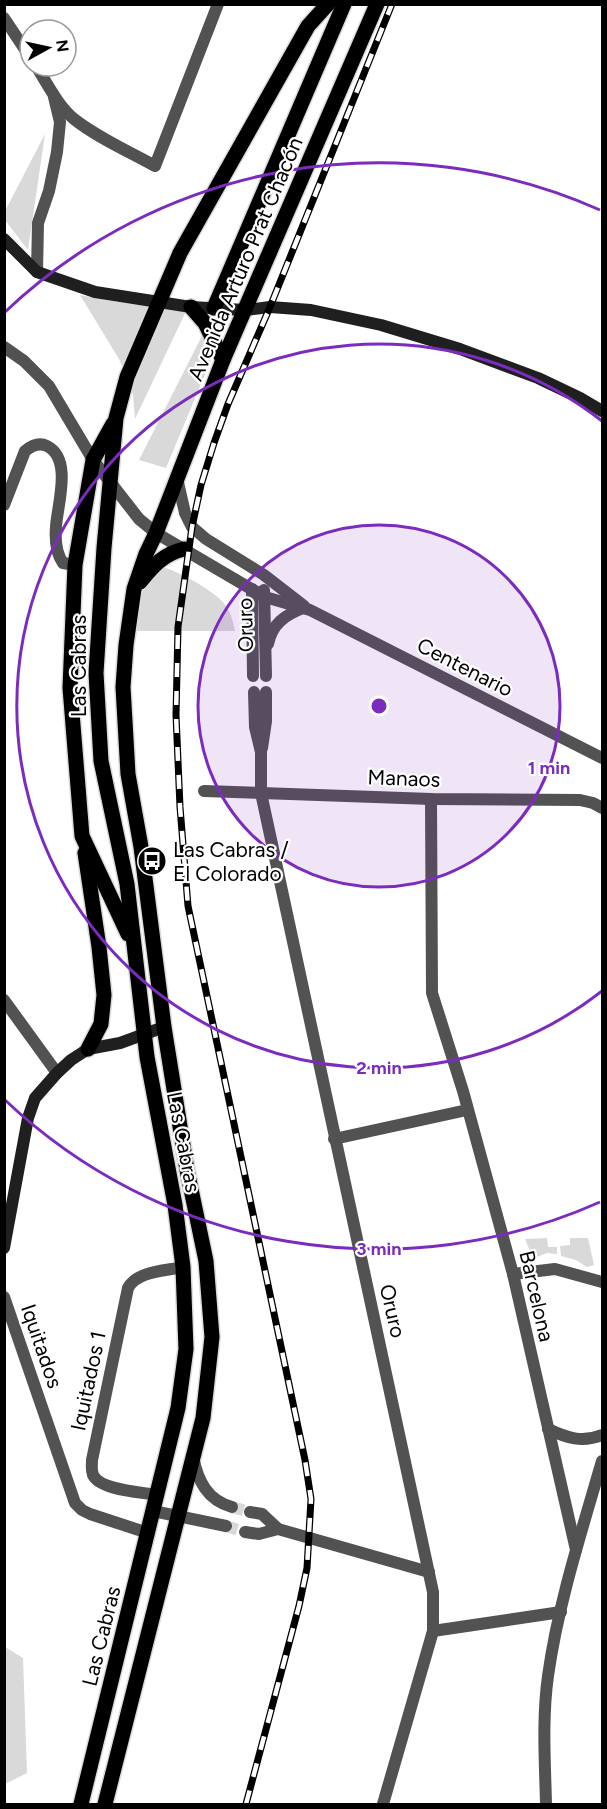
<svg xmlns="http://www.w3.org/2000/svg" width="607" height="1809" font-family="Figtree,sans-serif">
	<style>
		.green { fill: #d9d9d9 }
		.lines { fill: none; stroke-linecap: round; stroke-linejoin: round }
		.street-tunnel { stroke: #d9d9d9; stroke-width: 12; stroke-dasharray: 12 6; stroke-linecap: butt }
		.primary-casing { stroke: #dbdbdb; stroke-width: 18 }
		.street { stroke: #525252; stroke-width: 12 }
		.secondary { stroke: #1f1f1f; stroke-width: 12 }
		.primary { stroke: #000; stroke-width: 15 }
		.rail-casing { stroke: #000; stroke-width: 7 }
		.rail { stroke: #fff; stroke-width: 4.5; stroke-dasharray: 14; stroke-linecap: butt }
		.ring { fill: none; stroke: #7b2cbf; stroke-width: 3 }
		.labels { text-anchor: middle; dominant-baseline: central; stroke-width: 4.5; stroke-linejoin: round; paint-order: stroke }
		.street-label { font-size: 21px; fill: #000; stroke: #fff }
		.poi-label { font-size: 21px; fill: #000; stroke: #fff; text-anchor: start }
		.centre { fill: #7b2cbf; stroke: #fff; stroke-width: 3 }
		.ring-label { font-size: 18px; text-anchor: middle; font-weight: bold; fill: #7b2cbf; stroke: #fff; stroke-width: 4.5; stroke-linejoin: round; paint-order: stroke }
	</style>
	<rect width="100%" height="100%" fill="#fff"/>
	<g class="green">
		<path d="M 45,134 L 28,250 L 5,220 L 4,213 Z"/>
		<path d="M 80,295 C 115,302 152,308 188,307 L 135,419 L 133,395 L 119,359 Z"/>
		<path d="M 205,330 L 221,336 L 166,468 L 139,460 Z"/>
		<path d="M 156,566 C 175,568 208,588 222,601 C 230,609 233,621 235,631 L 126,631 L 133,603 Z"/>
		<path d="M 547,1238 L 548,1247 L 557,1247 L 557,1254 L 547,1253 L 537,1257 L 532,1256 L 525,1239 Z"/>
		<path d="M 570,1238 L 588,1238 L 594,1265 L 587,1267 L 576,1260 L 561,1256 L 560,1246 L 570,1245 Z"/>
		<path d="M 5,1647 L 23,1658 L 27,1773 L 5,1784 Z"/>
	</g>
	<g class="lines">
		<g class="street-tunnel">
			<path d="M 232,1507 L 250,1512"/>
			<path d="M 226,1526 L 245,1532"/>
		</g>
		<g class="primary-casing">
			<g id="primary">
				<path d="M 191,307 L 205,323 L 223,360"/>
				<path d="M 214,308 L 344,4"/>
				<path d="M 113,424 L 93,460 L 75,565 L 70,688 L 82,836 L 128,934"/>
				<path d="M 140,582 C 153,566 163,554 184,549"/>
				<path d="M 85,853 L 99,947 L 104,995 L 101,1024 L 88,1049"/>
				<path d="M 81,1804 L 178,1408 L 186,1349 L 183,1267 L 175,1205 L 147,1057 L 127,884 L 101,761 L 96,673 L 104,548 L 116,418 L 127,377 L 180,253 L 308,26 L 328,4"/>
				<path d="M 105,1804 L 203,1418 L 212,1337 L 206,1261 L 187,1170 L 164,1027 L 141,847 L 128,774 L 123,687 L 126,645 L 134,589 L 146,554 L 156,533 L 223,360 L 377,4"/>
			</g>
		</g>
		<g class="street">
			<path d="M 4,18 L 30,57"/>
			<path d="M 36,66 C 47,83 58,106 74,119 C 98,138 128,151 155,166 L 218,4"/>
			<path d="M 37,272 L 38,223 L 49,191 L 57,152 L 60,122 L 54,97"/>
			<path d="M 4,347 L 24,361 L 49,386 L 93,460 L 139,519 L 156,533 L 265,597 L 310,610 L 602,758"/>
			<path d="M 177,478 L 185,513 L 192,527 L 206,539 L 264,575 L 304,606"/>
			<path d="M 4,505 L 25,451 C 31,446 39,442 47,446 C 73,459 57,506 56,527 C 55,539 56,553 63,563 L 75,565"/>
			<path d="M 252,589 L 253,676"/>
			<path d="M 264,590 L 266,676"/>
			<path d="M 268,644 C 272,624 285,615 303,608"/>
			<path d="M 254,692 L 255,727 L 261,752 L 261,793 L 433,1592 L 433,1631 L 383,1804"/>
			<path d="M 262,748 L 266,721 L 266,692"/>
			<path d="M 204,791 L 431,799 L 580,800 L 593,803 L 602,808"/>
			<path d="M 431,799 L 432,993 L 463,1091 L 513,1274 L 576,1550"/>
			<path d="M 4,1000 L 57,1073"/>
			<path d="M 334,1139 L 467,1110"/>
			<path d="M 513,1274 L 555,1269 L 602,1282"/>
			<path d="M 4,1297 L 75,1503 L 82,1510 L 90,1514 L 148,1533"/>
			<path d="M 548,1429 C 567,1438 582,1443 602,1435"/>
			<path d="M 193,1457 C 198,1481 207,1500 232,1507"/>
			<path d="M 156,1495 C 141,1492 100,1490 93,1475 C 91,1470 92,1465 92,1460 L 128,1288 C 137,1271 165,1271 183,1267"/>
			<path d="M 153,1511 L 226,1526"/>
			<path d="M 250,1512 L 262,1514 L 278,1529"/>
			<path d="M 245,1532 L 259,1534 L 278,1529 L 429,1572"/>
			<path d="M 433,1631 L 561,1612"/>
			<path d="M 546,1804 C 545,1762 542,1718 548,1676 C 558,1604 582,1530 602,1461"/>
		</g>
		<g class="secondary">
			<path d="M 4,239 L 37,272 L 95,292 L 191,307 L 245,310 L 270,307 L 311,310 L 381,325 L 460,349 L 538,378 L 580,398 L 602,411"/>
			<path d="M 4,1248 L 28,1118 L 35,1098 L 57,1073 L 71,1060 L 88,1049 L 120,1043 L 164,1027"/>
		</g>
		<use href="#primary" class="primary"/>
		<g class="rail-casing">
			<path id="rail" d="M 246,1804 L 299,1606 L 307,1568 L 311,1499 L 305,1460 L 188,906 L 180,807 L 176,715 L 178,627 L 192,527 L 201,485 L 214,443 L 228,404 L 270,307 L 392,4"/>
		</g>
		<use href="#rail" class="rail"/>
	</g>
	<circle cx="379" cy="706" r="181" fill="#7b2cbf" fill-opacity=".12"/>
	<g class="ring">
		<circle cx="379" cy="706" r="181"/>
		<path d="M602 991A362 362 0 1 1 602 421"/>
		<path d="M600 1202A543 543 0 0 1 5 1100M5 312A543 543 0 0 1 600 210"/>
	</g>
	<defs>
		<g id="bus-disc" transform="scale(1.5)"><circle r="9.5" fill="#000" stroke="#fff"/><path d="M-5-6H5V4H4V6H2V4H-2V6H-4V4H-5ZM-3.5-4V0h7V-4ZM-3.5 1.2v1.5H-2V1.2ZM2 1.2v1.5H3.5V1.2Z" fill="#fff"/></g>
	</defs>
	<g fill-rule="evenodd">
		<use href="#bus-disc" x="152" y="861"/>
	</g>
	<g class="labels">
		<g class="street-label">
			<text transform="translate(245 259) rotate(-67)">Avenida Arturo Prat Chacón</text>
			<text transform="translate(245 625) rotate(-91)">Oruro</text>
			<text transform="translate(78 666) rotate(-90)">Las Cabras</text>
			<text transform="translate(465 667) rotate(27)">Centenario</text>
			<text transform="translate(404 778) rotate(2)">Manaos</text>
			<text transform="translate(184 1142) rotate(79)">Las Cabras</text>
			<text transform="translate(537 1296) rotate(77)">Barcelona</text>
			<text transform="translate(393 1311) rotate(77)">Oruro</text>
			<text transform="translate(42 1346) rotate(71)">Iquitados</text>
			<text transform="translate(88 1381) rotate(-78)">Iquitados 1</text>
			<text transform="translate(101 1636) rotate(-76)">Las Cabras</text>
		</g>
		<g class="poi-label">
			<text x="173" y="849">Las Cabras /<tspan x="173" dy="24">El Colorado</tspan></text>
		</g>
	</g>
	<circle cx="379" cy="706" r="9" class="centre"/>
	<g class="ring-label">
		<text x="549" y="774">1 min</text>
		<text x="379" y="1074">2 min</text>
		<text x="379" y="1255">3 min</text>
	</g>
	<rect width="607" height="1809" fill="none" stroke="#000000" stroke-width="12"/>
	<g transform="translate(48 48) rotate(82)"><circle r="28" fill="#ffffff" stroke="#999999" stroke-width="1.5"/>
	<path d="M0-4.5L10 22L0 15L-10 22Z" fill="#000000"/>
	<text y="-9" font-size="16" font-weight="bold" text-anchor="middle" fill="#000000">N</text>
	</g>
</svg>
